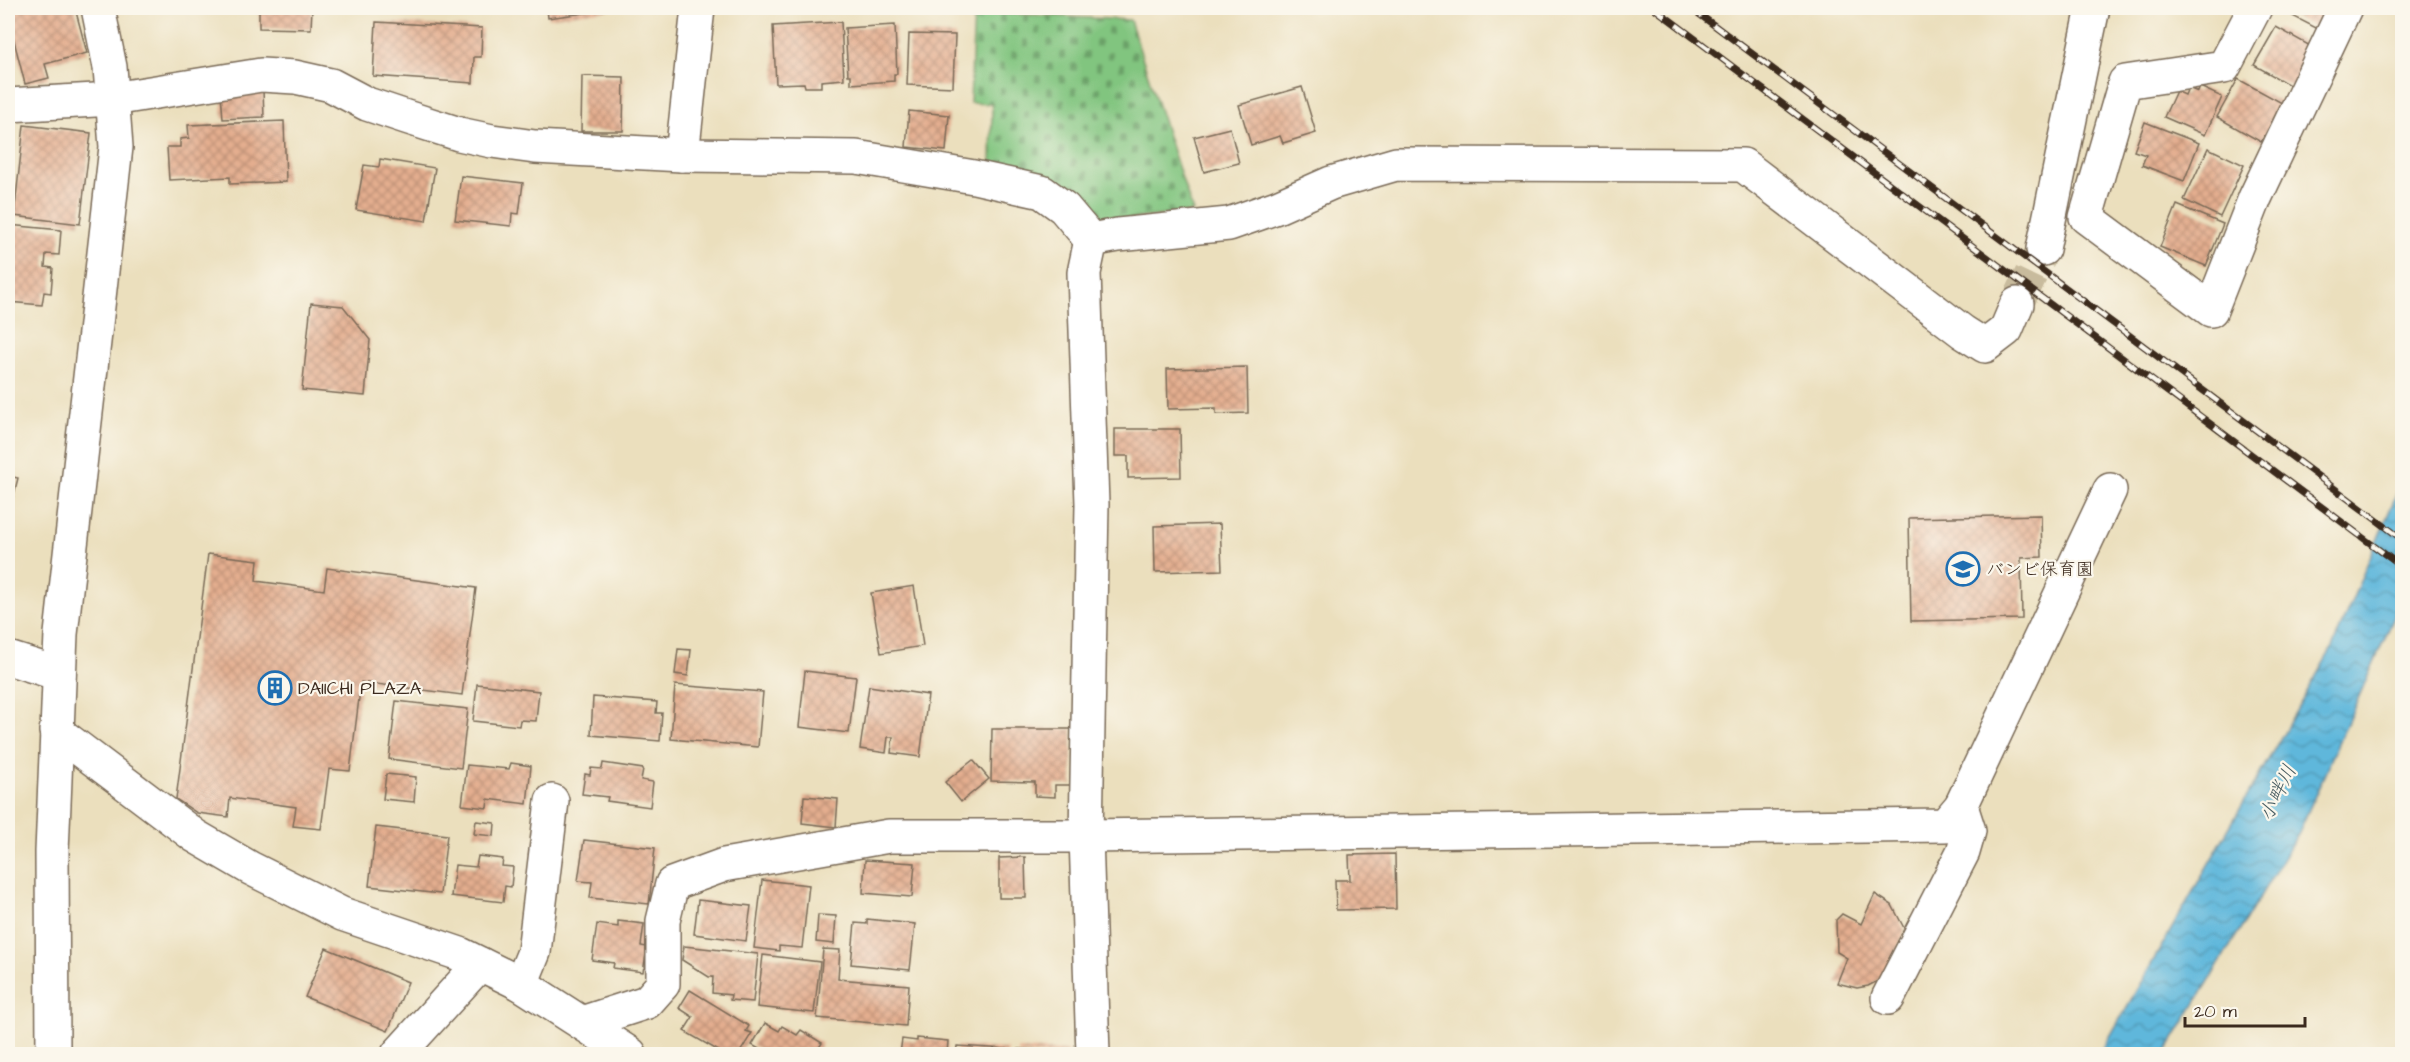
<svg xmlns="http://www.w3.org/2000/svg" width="2410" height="1062" font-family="'Architects Daughter','Klee One',sans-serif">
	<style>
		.cemetery { fill: url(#cemetery-stones); stroke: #5e784e; stroke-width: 1.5 }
		.water { fill: url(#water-waves); stroke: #4c707c; stroke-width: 1.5 }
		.building { fill: url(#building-cross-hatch) }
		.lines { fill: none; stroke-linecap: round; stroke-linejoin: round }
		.minor-tunnel { stroke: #c8bb9d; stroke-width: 33; stroke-dasharray: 33 16; stroke-linecap: butt }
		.minor-casing { stroke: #796956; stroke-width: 36 }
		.minor { stroke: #fff; stroke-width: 33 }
		.rail-casing { stroke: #3b2a1e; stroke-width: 7 }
		.rail { stroke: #fbf7ec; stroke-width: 4.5; stroke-dasharray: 14; stroke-linecap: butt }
		.labels { text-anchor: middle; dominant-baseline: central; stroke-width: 4.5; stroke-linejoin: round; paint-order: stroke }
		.poi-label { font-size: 18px; fill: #3b2a1e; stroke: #fbf7ec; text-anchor: start }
		.water-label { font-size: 20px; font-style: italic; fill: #475b60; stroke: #fbf7ec }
	</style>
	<defs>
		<pattern id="cemetery-stones" width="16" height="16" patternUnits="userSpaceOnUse" patternTransform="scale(1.5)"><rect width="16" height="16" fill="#81c57f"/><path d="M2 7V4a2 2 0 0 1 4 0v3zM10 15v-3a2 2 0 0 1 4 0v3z" fill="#6ba067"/></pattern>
		<pattern id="water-waves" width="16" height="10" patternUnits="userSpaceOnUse" patternTransform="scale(1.5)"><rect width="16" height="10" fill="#5eb7db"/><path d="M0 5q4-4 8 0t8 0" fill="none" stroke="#4f95b1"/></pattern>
		<pattern id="building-cross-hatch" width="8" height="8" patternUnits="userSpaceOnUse" patternTransform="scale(1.5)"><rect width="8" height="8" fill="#e4ae8f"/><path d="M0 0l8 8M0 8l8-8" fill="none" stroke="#ba8e74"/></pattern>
	</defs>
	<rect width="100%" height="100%" fill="#fbf7ec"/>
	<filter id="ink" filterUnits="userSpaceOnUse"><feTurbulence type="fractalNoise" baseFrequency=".0167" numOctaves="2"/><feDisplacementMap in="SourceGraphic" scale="12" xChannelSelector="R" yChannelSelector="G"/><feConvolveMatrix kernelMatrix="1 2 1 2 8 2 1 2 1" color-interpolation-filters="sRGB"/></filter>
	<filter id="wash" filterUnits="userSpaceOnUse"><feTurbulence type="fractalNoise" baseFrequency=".008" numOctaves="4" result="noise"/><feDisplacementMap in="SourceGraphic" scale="24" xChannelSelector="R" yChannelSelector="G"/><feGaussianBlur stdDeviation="1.35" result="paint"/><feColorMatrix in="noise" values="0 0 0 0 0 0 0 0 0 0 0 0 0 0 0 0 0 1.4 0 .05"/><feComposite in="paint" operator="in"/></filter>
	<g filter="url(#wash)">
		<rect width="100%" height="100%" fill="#ebdfbd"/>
		<path class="cemetery" d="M 974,12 L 1130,20 L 1193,212 L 1100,222 L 1050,187 L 991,171 L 992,104 L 970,103 Z"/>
		<path class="water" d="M 2402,481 L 2402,599 L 2299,832 L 2165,1054 L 2100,1054 L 2332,648 Z"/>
		<g id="blocks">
			<g class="building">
				<path d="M 8,8 L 75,8 L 87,53 L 45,64 L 49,78 L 25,84 L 8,17 Z"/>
				<path d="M 259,8 L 312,8 L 311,29 L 259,28 Z"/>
				<path d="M 547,8 L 614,8 L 614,9 L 548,18 Z"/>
				<path d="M 2277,8 L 2334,8 L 2322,31 Z"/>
				<path d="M 376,22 L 482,28 L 481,57 L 474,57 L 473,83 L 373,76 Z"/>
				<path d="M 841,22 L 844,79 L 821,81 L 821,87 L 805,87 L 804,83 L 776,84 L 773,26 Z"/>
				<path d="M 895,25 L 897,74 L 894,74 L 894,81 L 851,84 L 851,75 L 848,75 L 845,28 Z"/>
				<path d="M 2276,27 L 2314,48 L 2293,87 L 2254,65 Z"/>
				<path d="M 909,34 L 955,35 L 953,87 L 907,85 Z"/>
				<path d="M 582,76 L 624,77 L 623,131 L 581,131 Z"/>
				<path d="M 2238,79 L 2282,103 L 2261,142 L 2217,117 Z"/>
				<path d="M 1302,87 L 1316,133 L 1283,143 L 1280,136 L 1251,145 L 1239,105 Z"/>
				<path d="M 2200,87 L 2222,97 L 2205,135 L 2164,117 L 2176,91 L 2185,95 L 2188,88 L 2198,92 Z"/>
				<path d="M 263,90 L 264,117 L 223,119 L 221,93 Z"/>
				<path d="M 909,111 L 949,115 L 946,151 L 906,147 Z"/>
				<path d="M 284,121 L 286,182 L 230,184 L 230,177 L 169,180 L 167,147 L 180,147 L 180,139 L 189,138 L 188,125 Z"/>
				<path d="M 2145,122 L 2199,143 L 2184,181 L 2142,165 L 2146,155 L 2134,151 Z"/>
				<path d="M 24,125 L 91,133 L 80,224 L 14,216 Z"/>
				<path d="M 1230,128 L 1239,163 L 1204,172 L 1194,137 Z"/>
				<path d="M 2208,148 L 2244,165 L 2220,217 L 2184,200 Z"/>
				<path d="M 380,159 L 435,168 L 426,221 L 356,210 L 364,165 L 379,167 Z"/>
				<path d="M 461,176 L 523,183 L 519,214 L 512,213 L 511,226 L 455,220 Z"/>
				<path d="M 2177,205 L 2223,224 L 2206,266 L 2160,247 Z"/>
				<path d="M 8,225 L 61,230 L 59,255 L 46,254 L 45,267 L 53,268 L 51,293 L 44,292 L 42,305 L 8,302 Z"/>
				<path d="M 311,303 L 343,306 L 370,340 L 365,396 L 302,390 Z"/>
				<path d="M 1247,367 L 1248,413 L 1216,414 L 1216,408 L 1168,409 L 1167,369 Z"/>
				<path d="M 1115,429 L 1180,429 L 1181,477 L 1128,478 L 1128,456 L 1115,456 Z"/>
				<path d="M 8,476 L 18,478 L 8,518 Z"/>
				<path d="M 2041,515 L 2042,557 L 2021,558 L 2022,619 L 1911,621 L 1909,518 Z"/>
				<path d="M 1220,524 L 1222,570 L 1155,572 L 1154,526 Z"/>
				<path d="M 208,554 L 258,560 L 256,581 L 324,590 L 327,568 L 476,588 L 462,695 L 361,682 L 350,771 L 329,769 L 321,829 L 293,826 L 296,807 L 230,798 L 228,817 L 197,813 L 176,799 Z"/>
				<path d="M 914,586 L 923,646 L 881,653 L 871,593 Z"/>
				<path d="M 678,649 L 691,650 L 688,676 L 675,674 Z"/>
				<path d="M 805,671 L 856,677 L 849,733 L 799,727 Z"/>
				<path d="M 477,684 L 539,691 L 536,721 L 520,720 L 519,726 L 473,721 Z"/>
				<path d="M 675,685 L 763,692 L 758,747 L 671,739 Z"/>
				<path d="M 869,686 L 928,695 L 920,757 L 891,753 L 893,737 L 888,737 L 886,753 L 860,749 Z"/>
				<path d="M 593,697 L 657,702 L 656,713 L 662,713 L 660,741 L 591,735 Z"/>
				<path d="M 396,701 L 468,709 L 461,768 L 389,759 Z"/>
				<path d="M 992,729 L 1072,729 L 1072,785 L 1055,785 L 1055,797 L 1035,796 L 1035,782 L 991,781 Z"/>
				<path d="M 973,760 L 989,779 L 961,802 L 945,782 Z"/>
				<path d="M 511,763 L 531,766 L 527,804 L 488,799 L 487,808 L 462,805 L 467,765 L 509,769 Z"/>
				<path d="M 603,763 L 643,769 L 641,780 L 653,782 L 650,807 L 607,801 L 608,797 L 582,794 L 585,774 L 590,775 L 591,768 L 602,769 Z"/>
				<path d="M 386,774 L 416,777 L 414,802 L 383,799 Z"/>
				<path d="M 804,796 L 838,799 L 836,827 L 802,823 Z"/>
				<path d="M 476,821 L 495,823 L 494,836 L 474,834 Z"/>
				<path d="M 376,827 L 447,835 L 440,894 L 369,886 Z"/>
				<path d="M 584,840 L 655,848 L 649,904 L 590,898 L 592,882 L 578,881 Z"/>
				<path d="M 1395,854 L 1396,909 L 1336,910 L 1335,880 L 1350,880 L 1349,855 Z"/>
				<path d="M 478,856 L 503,859 L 502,866 L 513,867 L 511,887 L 505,886 L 503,902 L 451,896 L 455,865 L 476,867 Z"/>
				<path d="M 1025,857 L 1026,898 L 999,898 L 999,858 Z"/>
				<path d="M 865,860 L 915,863 L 912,897 L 863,893 Z"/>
				<path d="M 762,880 L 809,885 L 802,948 L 779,946 L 779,951 L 754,948 Z"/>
				<path d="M 1875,894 L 1892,905 L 1905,930 L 1887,976 L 1868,986 L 1857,988 L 1837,983 L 1847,958 L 1837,952 L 1836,920 L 1842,914 L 1861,924 Z"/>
				<path d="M 698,900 L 751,906 L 746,941 L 694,934 Z"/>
				<path d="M 818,915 L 836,916 L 834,944 L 816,942 Z"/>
				<path d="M 867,919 L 915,924 L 910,970 L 851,964 L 855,923 L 867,924 Z"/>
				<path d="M 618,921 L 644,924 L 641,946 L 647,947 L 643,972 L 613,968 L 614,963 L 592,960 L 597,924 L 618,927 Z"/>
				<path d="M 684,946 L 758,954 L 753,1002 L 730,1000 L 731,995 L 712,993 L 713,977 L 709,977 L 682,960 Z"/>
				<path d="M 326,948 L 408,982 L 388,1031 L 305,997 Z"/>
				<path d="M 823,949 L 840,950 L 838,979 L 909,985 L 906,1026 L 817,1018 Z"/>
				<path d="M 763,955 L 820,962 L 814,1013 L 757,1007 Z"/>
				<path d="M 690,990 L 749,1026 L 746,1031 L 752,1033 L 739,1054 L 724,1054 L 684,1031 L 693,1017 L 679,1008 Z"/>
				<path d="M 765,1023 L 779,1031 L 782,1026 L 797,1035 L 801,1030 L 822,1043 L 815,1054 L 768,1054 L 752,1045 Z"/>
				<path d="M 917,1038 L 948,1041 L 947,1054 L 900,1054 L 902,1039 L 917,1041 Z"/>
				<path d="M 957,1046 L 1007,1049 L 1007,1054 L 956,1054 Z"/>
				<path d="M 1018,1049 L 1068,1051 L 1068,1054 L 1018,1054 Z"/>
			</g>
		</g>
	</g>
	<g filter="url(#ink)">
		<use href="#blocks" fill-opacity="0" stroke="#796956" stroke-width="1.5"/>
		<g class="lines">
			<path class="minor-tunnel" d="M 2017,304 L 2043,249"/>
			<g class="minor-casing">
				<g id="minor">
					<path d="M 2255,8 L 2224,67 L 2125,82 L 2086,217 L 2211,310 L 2255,198 L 2345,8"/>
					<path d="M 8,105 L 113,99 L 261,75 L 295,77 L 331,85 L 367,104 L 406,117 L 459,134 L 492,141 L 535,147 L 682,155 L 856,157 L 974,177 L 1042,192 L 1064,208 L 1091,240"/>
					<path d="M 682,155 L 698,8"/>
					<path d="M 2043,249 L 2093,8"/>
					<path d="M 8,658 L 59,674"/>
					<path d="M 56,731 L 195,836 L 250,868 L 342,914 L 460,954 L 521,984 L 630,1054"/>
					<path d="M 521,984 L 534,952 L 552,801"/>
					<path d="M 1888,998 L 1963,852 L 1969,831 L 1961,806"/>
					<path d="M 582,1023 L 647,1002 L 663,984 L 663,921 L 672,884 L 724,865 L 889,836 L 1086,836 L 1945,825 L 1961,806 L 2110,490"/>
					<path d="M 53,1054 L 52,852 L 61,634 L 116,147 L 110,67 L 98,8"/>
					<path d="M 398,1054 L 480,964"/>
					<path d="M 1093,1054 L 1086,836 L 1092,504 L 1084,273 L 1091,240 L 1118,235 L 1229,224 L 1277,207 L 1331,183 L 1396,164 L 1743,165 L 1963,332 L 1985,346 L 2006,330 L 2017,304"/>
				</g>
			</g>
			<use href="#minor" class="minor"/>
			<g class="rail-casing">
				<g id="rail">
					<path d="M 1654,8 L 2402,567"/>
					<path d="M 1691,8 L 2402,539"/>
				</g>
			</g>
			<use href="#rail" class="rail"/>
		</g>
	</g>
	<defs>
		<g id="school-ring" transform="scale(1.725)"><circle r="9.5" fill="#fbf7ec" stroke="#1f6fb2" stroke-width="1.5"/><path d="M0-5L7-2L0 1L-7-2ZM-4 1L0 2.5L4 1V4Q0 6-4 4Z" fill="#1f6fb2"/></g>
		<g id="building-ring" transform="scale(1.725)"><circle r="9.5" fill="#fbf7ec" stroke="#1f6fb2" stroke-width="1.5"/><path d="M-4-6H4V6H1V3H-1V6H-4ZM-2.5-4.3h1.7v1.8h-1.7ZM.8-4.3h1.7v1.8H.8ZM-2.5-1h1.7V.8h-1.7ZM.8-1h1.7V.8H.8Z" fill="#1f6fb2"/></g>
	</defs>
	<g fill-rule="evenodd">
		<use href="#school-ring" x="1963" y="569"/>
		<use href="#building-ring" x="275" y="688"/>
	</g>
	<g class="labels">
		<g class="poi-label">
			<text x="1986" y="569">バンビ保育園</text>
			<text x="298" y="688">DAIICHI PLAZA</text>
		</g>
		<g class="water-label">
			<text transform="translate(2278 793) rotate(-64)">小畔川</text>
		</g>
	</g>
	<rect width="2410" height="1062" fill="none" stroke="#fbf7ec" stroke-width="30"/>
	<path d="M2185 1017v9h120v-9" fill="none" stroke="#3b2a1e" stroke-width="3"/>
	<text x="2194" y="1017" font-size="18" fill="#3b2a1e" stroke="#fbf7ec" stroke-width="4.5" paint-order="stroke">20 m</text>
</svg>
